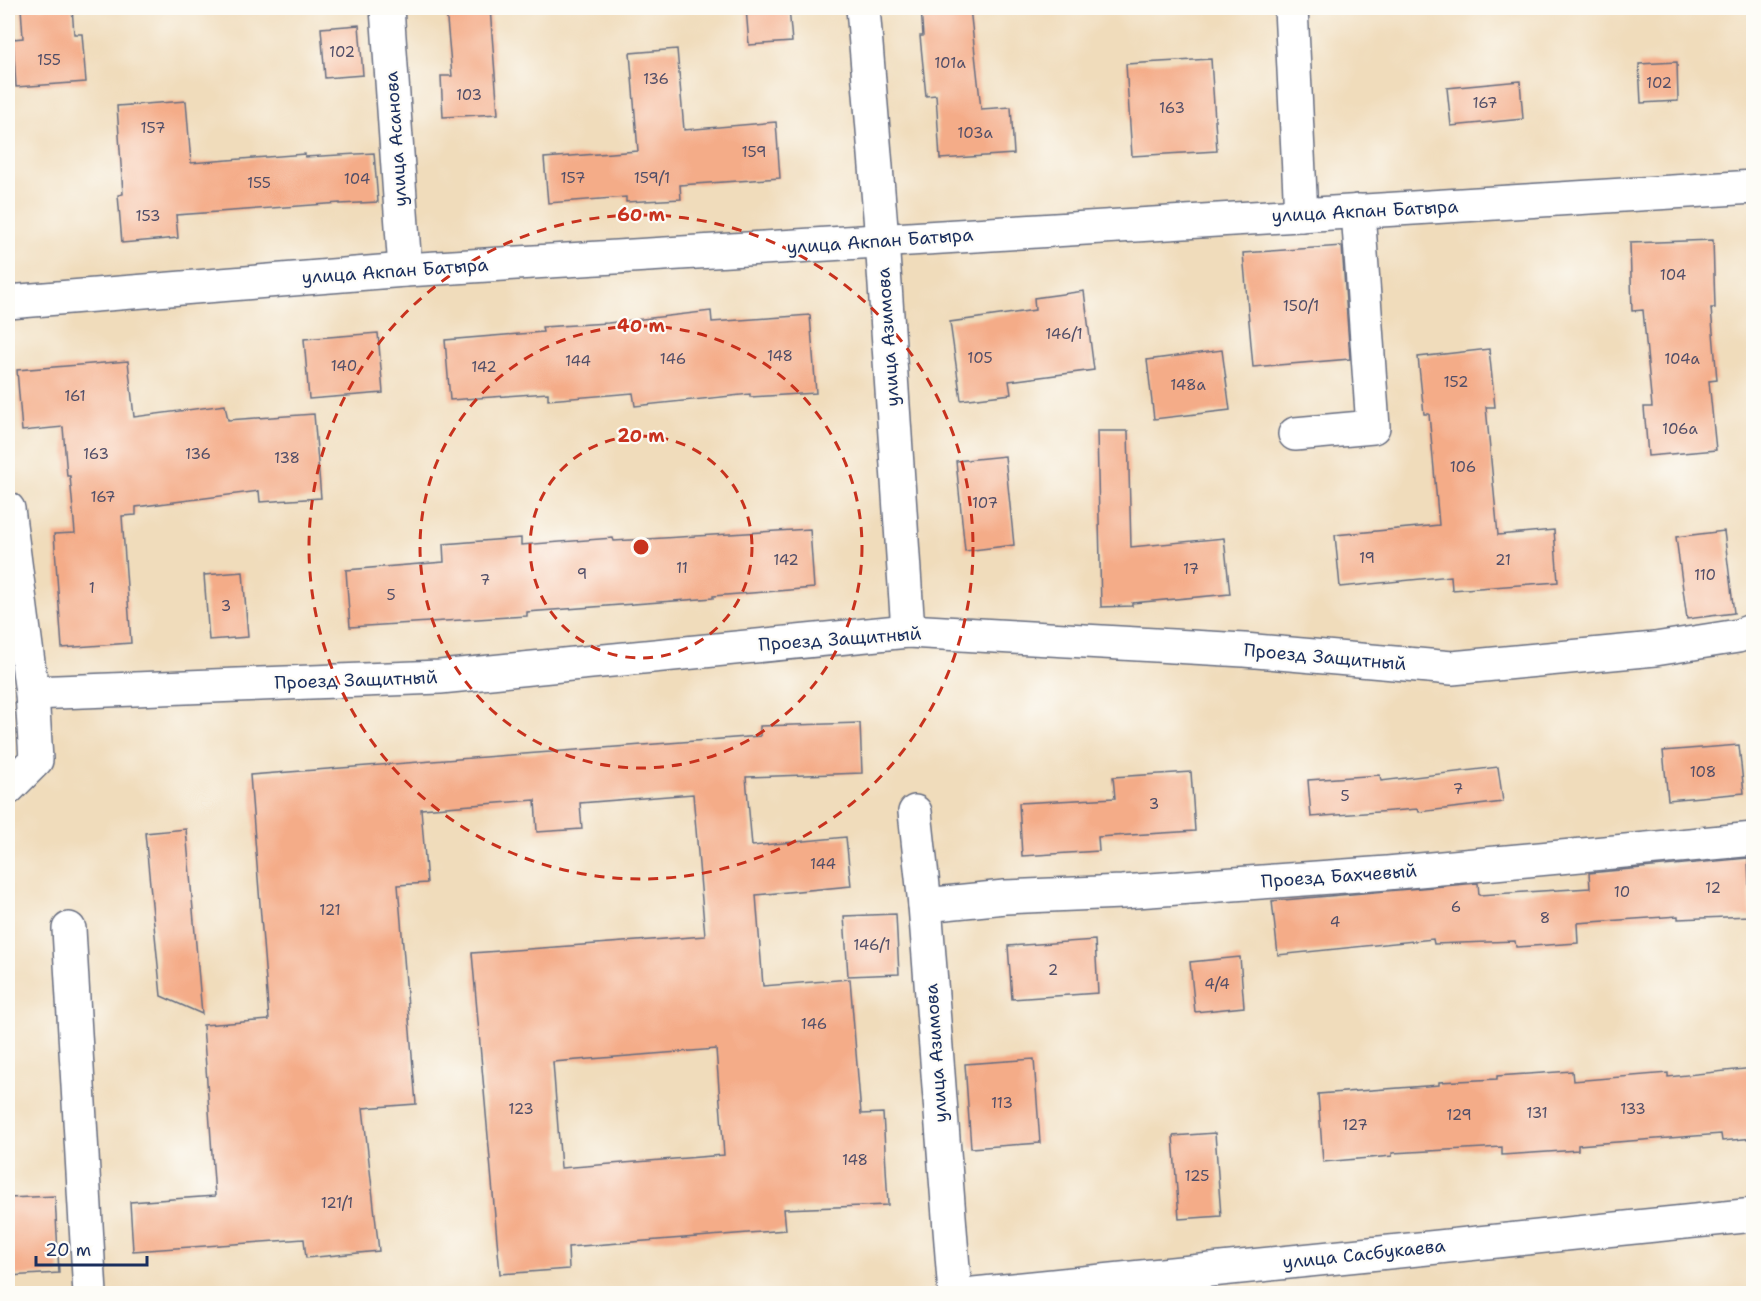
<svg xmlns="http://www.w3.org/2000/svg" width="1761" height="1301" font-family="'Shantell Sans',sans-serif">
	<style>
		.building { fill: #f4ac88; fill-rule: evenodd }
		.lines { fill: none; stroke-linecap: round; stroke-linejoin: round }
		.minor-casing { stroke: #666c7f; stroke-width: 36 }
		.minor { stroke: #fff; stroke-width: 33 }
		.ring { fill: none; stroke: #c8321e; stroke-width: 3; stroke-dasharray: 10 8 }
		.labels { text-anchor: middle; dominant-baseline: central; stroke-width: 4.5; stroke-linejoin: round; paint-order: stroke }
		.number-label { font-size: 15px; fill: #514e68 }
		.street-label { font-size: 18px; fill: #1b2f5e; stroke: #fdfcf7 }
		.centre { fill: #c8321e; stroke: #fdfcf7; stroke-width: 3 }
		.ring-label { font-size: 18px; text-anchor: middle; font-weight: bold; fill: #c8321e; stroke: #fdfcf7; stroke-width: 4.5; stroke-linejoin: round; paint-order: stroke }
	</style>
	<rect width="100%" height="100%" fill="#fdfcf7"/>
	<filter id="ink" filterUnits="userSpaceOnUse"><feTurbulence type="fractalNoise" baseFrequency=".0167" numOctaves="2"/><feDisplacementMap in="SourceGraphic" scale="12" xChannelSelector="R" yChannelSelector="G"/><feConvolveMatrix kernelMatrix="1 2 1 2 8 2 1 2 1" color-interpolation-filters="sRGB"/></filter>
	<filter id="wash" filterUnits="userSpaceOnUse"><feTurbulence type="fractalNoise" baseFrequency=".008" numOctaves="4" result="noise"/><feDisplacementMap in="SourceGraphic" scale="24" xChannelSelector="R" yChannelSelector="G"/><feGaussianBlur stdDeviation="1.35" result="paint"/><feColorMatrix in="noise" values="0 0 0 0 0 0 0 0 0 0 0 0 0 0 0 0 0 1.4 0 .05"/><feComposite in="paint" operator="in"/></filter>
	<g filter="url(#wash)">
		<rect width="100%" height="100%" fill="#f0dcbb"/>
		<g id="blocks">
			<g class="building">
				<path d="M 21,8 L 72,8 L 74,34 L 82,34 L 86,82 L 16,87 L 13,39 L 23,38 Z"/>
				<path d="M 469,8 L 490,8 L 498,114 L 443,117 L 441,76 L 452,76 L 446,9 Z"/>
				<path d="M 746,8 L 789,8 L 792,42 L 749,45 Z"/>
				<path d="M 921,8 L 970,8 L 981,109 L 1011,107 L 1014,154 L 940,159 L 936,95 L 926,96 L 920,36 L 923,36 Z"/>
				<path d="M 359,25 L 363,75 L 325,78 L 321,28 Z"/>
				<path d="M 677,49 L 684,130 L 776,122 L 780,178 L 680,185 L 681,199 L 626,202 L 626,197 L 548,203 L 544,158 L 638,151 L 630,53 Z"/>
				<path d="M 1211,59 L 1217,151 L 1132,156 L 1126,64 Z"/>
				<path d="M 1677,62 L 1678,101 L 1641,103 L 1639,64 Z"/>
				<path d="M 1520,81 L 1523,119 L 1451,126 L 1447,88 Z"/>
				<path d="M 186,101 L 191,163 L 305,154 L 305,157 L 374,153 L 378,202 L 340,204 L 340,203 L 176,215 L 178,238 L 122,243 L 118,195 L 123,194 L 117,106 Z"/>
				<path d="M 1713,240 L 1715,308 L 1711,308 L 1717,380 L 1709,381 L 1716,450 L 1648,456 L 1644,407 L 1652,407 L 1643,310 L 1632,311 L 1630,243 Z"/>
				<path d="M 1342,246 L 1350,359 L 1253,367 L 1243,253 Z"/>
				<path d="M 1084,291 L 1094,370 L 1009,381 L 1011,394 L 961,400 L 950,322 L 1035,310 L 1034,298 Z"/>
				<path d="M 711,311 L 712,322 L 810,315 L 816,393 L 750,397 L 750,394 L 635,406 L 633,393 L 548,400 L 548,393 L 450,400 L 445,340 L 543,332 L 542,327 L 608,323 Z"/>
				<path d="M 378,333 L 383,393 L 309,399 L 304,339 Z"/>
				<path d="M 1489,349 L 1495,407 L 1486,407 L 1498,535 L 1554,530 L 1558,582 L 1452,590 L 1451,576 L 1340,587 L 1335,535 L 1439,525 L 1429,414 L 1424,414 L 1418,357 Z"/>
				<path d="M 1222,350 L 1230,410 L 1154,419 L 1147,360 Z"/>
				<path d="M 128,361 L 134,417 L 225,405 L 228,420 L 314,414 L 321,498 L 260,502 L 259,491 L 136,507 L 136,515 L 122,516 L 131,643 L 62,648 L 54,534 L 75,533 L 70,476 L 67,476 L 63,427 L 22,431 L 17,370 Z"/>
				<path d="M 1097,431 L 1128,431 L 1131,547 L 1224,538 L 1230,594 L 1132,603 L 1132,606 L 1101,607 Z"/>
				<path d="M 1005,456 L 1014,545 L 965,551 L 956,461 Z"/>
				<path d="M 810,529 L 814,588 L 713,596 L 713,598 L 527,612 L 527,616 L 350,627 L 346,570 L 444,562 L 443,544 L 521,538 L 521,545 L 613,538 L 614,541 Z"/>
				<path d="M 1724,531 L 1734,613 L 1687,619 L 1676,537 Z"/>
				<path d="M 243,572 L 248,637 L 209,640 L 204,575 Z"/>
				<path d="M 860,723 L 862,773 L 746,777 L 752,846 L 846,837 L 851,886 L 756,895 L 763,986 L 850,979 L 861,1114 L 883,1113 L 888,1205 L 784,1209 L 786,1230 L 568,1247 L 569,1269 L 500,1274 L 472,953 L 705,936 L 693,794 L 580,803 L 582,829 L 537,832 L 535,800 L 421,809 L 427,883 L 398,885 L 416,1104 L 363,1108 L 379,1251 L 306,1258 L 304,1239 L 133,1251 L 130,1202 L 215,1196 L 203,1025 L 269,1020 L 250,775 L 760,736 L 760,726 ZM 716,1049 L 724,1155 L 561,1168 L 553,1062 Z"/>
				<path d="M 1739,745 L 1744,793 L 1668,800 L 1663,751 Z"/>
				<path d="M 1498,767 L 1503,802 L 1419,812 L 1418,809 L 1311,817 L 1308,780 L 1380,775 L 1381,781 Z"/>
				<path d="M 1191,772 L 1195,831 L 1098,837 L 1099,851 L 1022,856 L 1019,803 L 1115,798 L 1113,777 Z"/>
				<path d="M 186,829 L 202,1014 L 161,996 L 145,833 Z"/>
				<path d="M 1748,858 L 1750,916 L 1678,919 L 1678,916 L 1577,923 L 1578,943 L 1516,947 L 1515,941 L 1434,944 L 1433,939 L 1278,955 L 1272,901 L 1478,883 L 1479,895 L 1590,888 L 1589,873 Z"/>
				<path d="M 896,914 L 899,974 L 848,976 L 844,916 Z"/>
				<path d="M 1095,940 L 1098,993 L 1012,999 L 1008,946 Z"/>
				<path d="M 1240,957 L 1244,1007 L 1195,1012 L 1190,962 Z"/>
				<path d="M 1034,1059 L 1040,1143 L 971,1148 L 965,1064 Z"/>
				<path d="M 1754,1068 L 1754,1138 L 1722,1141 L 1721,1134 L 1578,1145 L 1578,1150 L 1502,1155 L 1502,1147 L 1392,1153 L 1392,1156 L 1323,1162 L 1318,1094 L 1439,1085 L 1439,1082 L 1497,1079 L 1497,1076 L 1572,1071 L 1573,1081 L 1668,1073 L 1668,1077 Z"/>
				<path d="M 1215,1133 L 1221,1216 L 1179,1219 L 1173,1136 Z"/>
				<path d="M 55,1196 L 59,1273 L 8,1276 L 8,1198 Z"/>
			</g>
		</g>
	</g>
	<g filter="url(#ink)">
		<use href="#blocks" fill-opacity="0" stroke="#666c7f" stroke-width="1.5"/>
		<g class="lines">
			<g class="minor-casing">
				<g id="minor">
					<path d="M 387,8 L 405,270"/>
					<path d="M 863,8 L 882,240 L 908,631"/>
					<path d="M 1291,8 L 1301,215"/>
					<path d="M 8,302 L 405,270 L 1754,187"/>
					<path d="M 1295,434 L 1373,427 L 1358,211"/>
					<path d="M 8,509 L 32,693 L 36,760 L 8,788"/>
					<path d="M 32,693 L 440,677 L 908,631 L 1244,650 L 1452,668 L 1655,649 L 1738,636 L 1754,630"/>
					<path d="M 915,812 L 925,905 L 955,1294"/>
					<path d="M 925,905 L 1005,897 L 1122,892 L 1387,873 L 1754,839"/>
					<path d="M 69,929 L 90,1294"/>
					<path d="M 974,1294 L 1754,1215"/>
				</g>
			</g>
			<use href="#minor" class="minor"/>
		</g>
	</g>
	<g class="ring">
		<circle cx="641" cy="547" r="111"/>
		<circle cx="641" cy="547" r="221"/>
		<circle cx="641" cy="547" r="332"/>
	</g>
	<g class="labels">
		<g class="number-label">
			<text x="342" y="52">102</text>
			<text x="49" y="60">155</text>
			<text x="950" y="63">101а</text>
			<text x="656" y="79">136</text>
			<text x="1659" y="83">102</text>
			<text x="469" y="95">103</text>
			<text x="1485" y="103">167</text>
			<text x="1172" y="108">163</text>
			<text x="153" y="128">157</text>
			<text x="975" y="133">103а</text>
			<text x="754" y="152">159</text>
			<text x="573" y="178">157</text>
			<text x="652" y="178">159/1</text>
			<text x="357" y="179">104</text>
			<text x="259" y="183">155</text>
			<text x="148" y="216">153</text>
			<text x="1673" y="275">104</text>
			<text x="1301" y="306">150/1</text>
			<text x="1064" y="334">146/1</text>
			<text x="780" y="356">148</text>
			<text x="980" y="358">105</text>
			<text x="673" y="359">146</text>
			<text x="1682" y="359">104а</text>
			<text x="578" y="361">144</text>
			<text x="344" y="366">140</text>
			<text x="484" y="367">142</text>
			<text x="1456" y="382">152</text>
			<text x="1188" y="385">148а</text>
			<text x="75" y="396">161</text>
			<text x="1680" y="429">106а</text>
			<text x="96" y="454">163</text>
			<text x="198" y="454">136</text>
			<text x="287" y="458">138</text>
			<text x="1463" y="467">106</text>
			<text x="103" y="497">167</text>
			<text x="985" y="503">107</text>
			<text x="1367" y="558">19</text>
			<text x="786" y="560">142</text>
			<text x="1503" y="560">21</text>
			<text x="682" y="568">11</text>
			<text x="1191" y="569">17</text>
			<text x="582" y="574">9</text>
			<text x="1705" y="575">110</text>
			<text x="485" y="580">7</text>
			<text x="92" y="588">1</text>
			<text x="391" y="595">5</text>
			<text x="226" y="606">3</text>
			<text x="1703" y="772">108</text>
			<text x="1458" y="789">7</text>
			<text x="1345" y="796">5</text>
			<text x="1154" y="804">3</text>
			<text x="823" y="864">144</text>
			<text x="1713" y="888">12</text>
			<text x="1622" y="892">10</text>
			<text x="1456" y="907">6</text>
			<text x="330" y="910">121</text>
			<text x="1545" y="918">8</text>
			<text x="1335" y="922">4</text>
			<text x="872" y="945">146/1</text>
			<text x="1053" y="970">2</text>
			<text x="1217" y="984">4/4</text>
			<text x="814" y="1024">146</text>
			<text x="1002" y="1103">113</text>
			<text x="521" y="1109">123</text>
			<text x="1633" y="1109">133</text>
			<text x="1537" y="1113">131</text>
			<text x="1459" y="1115">129</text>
			<text x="1355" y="1125">127</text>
			<text x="855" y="1160">148</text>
			<text x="1197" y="1176">125</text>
			<text x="337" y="1203">121/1</text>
		</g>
		<g class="street-label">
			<text transform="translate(396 139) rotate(-94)">улица Асанова</text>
			<text transform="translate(1365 211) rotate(-3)">улица Акпан Батыра</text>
			<text transform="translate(880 241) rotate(-4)">улица Акпан Батыра</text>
			<text transform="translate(395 271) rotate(-4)">улица Акпан Батыра</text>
			<text transform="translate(888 337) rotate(-94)">улица Азимова</text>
			<text transform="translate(840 639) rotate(-4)">Проезд Защитный</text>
			<text transform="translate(1325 657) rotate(5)">Проезд Защитный</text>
			<text transform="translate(356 680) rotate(-2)">Проезд Защитный</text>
			<text transform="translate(1339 876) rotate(-4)">Проезд Бахчевый</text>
			<text transform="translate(936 1053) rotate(-94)">улица Азимова</text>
			<text transform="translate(1364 1254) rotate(-6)">улица Сасбукаева</text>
		</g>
	</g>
	<circle cx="641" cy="547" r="9" class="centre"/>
	<g class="ring-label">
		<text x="641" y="221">60 m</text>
		<text x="641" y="332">40 m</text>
		<text x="641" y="442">20 m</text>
	</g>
	<rect width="1761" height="1301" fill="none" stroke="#fdfcf7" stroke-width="30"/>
	<path d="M36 1256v9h111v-9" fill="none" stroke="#1b2f5e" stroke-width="3"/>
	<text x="45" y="1256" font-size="18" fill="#1b2f5e" stroke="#fdfcf7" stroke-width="4.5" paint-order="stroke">20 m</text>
</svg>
